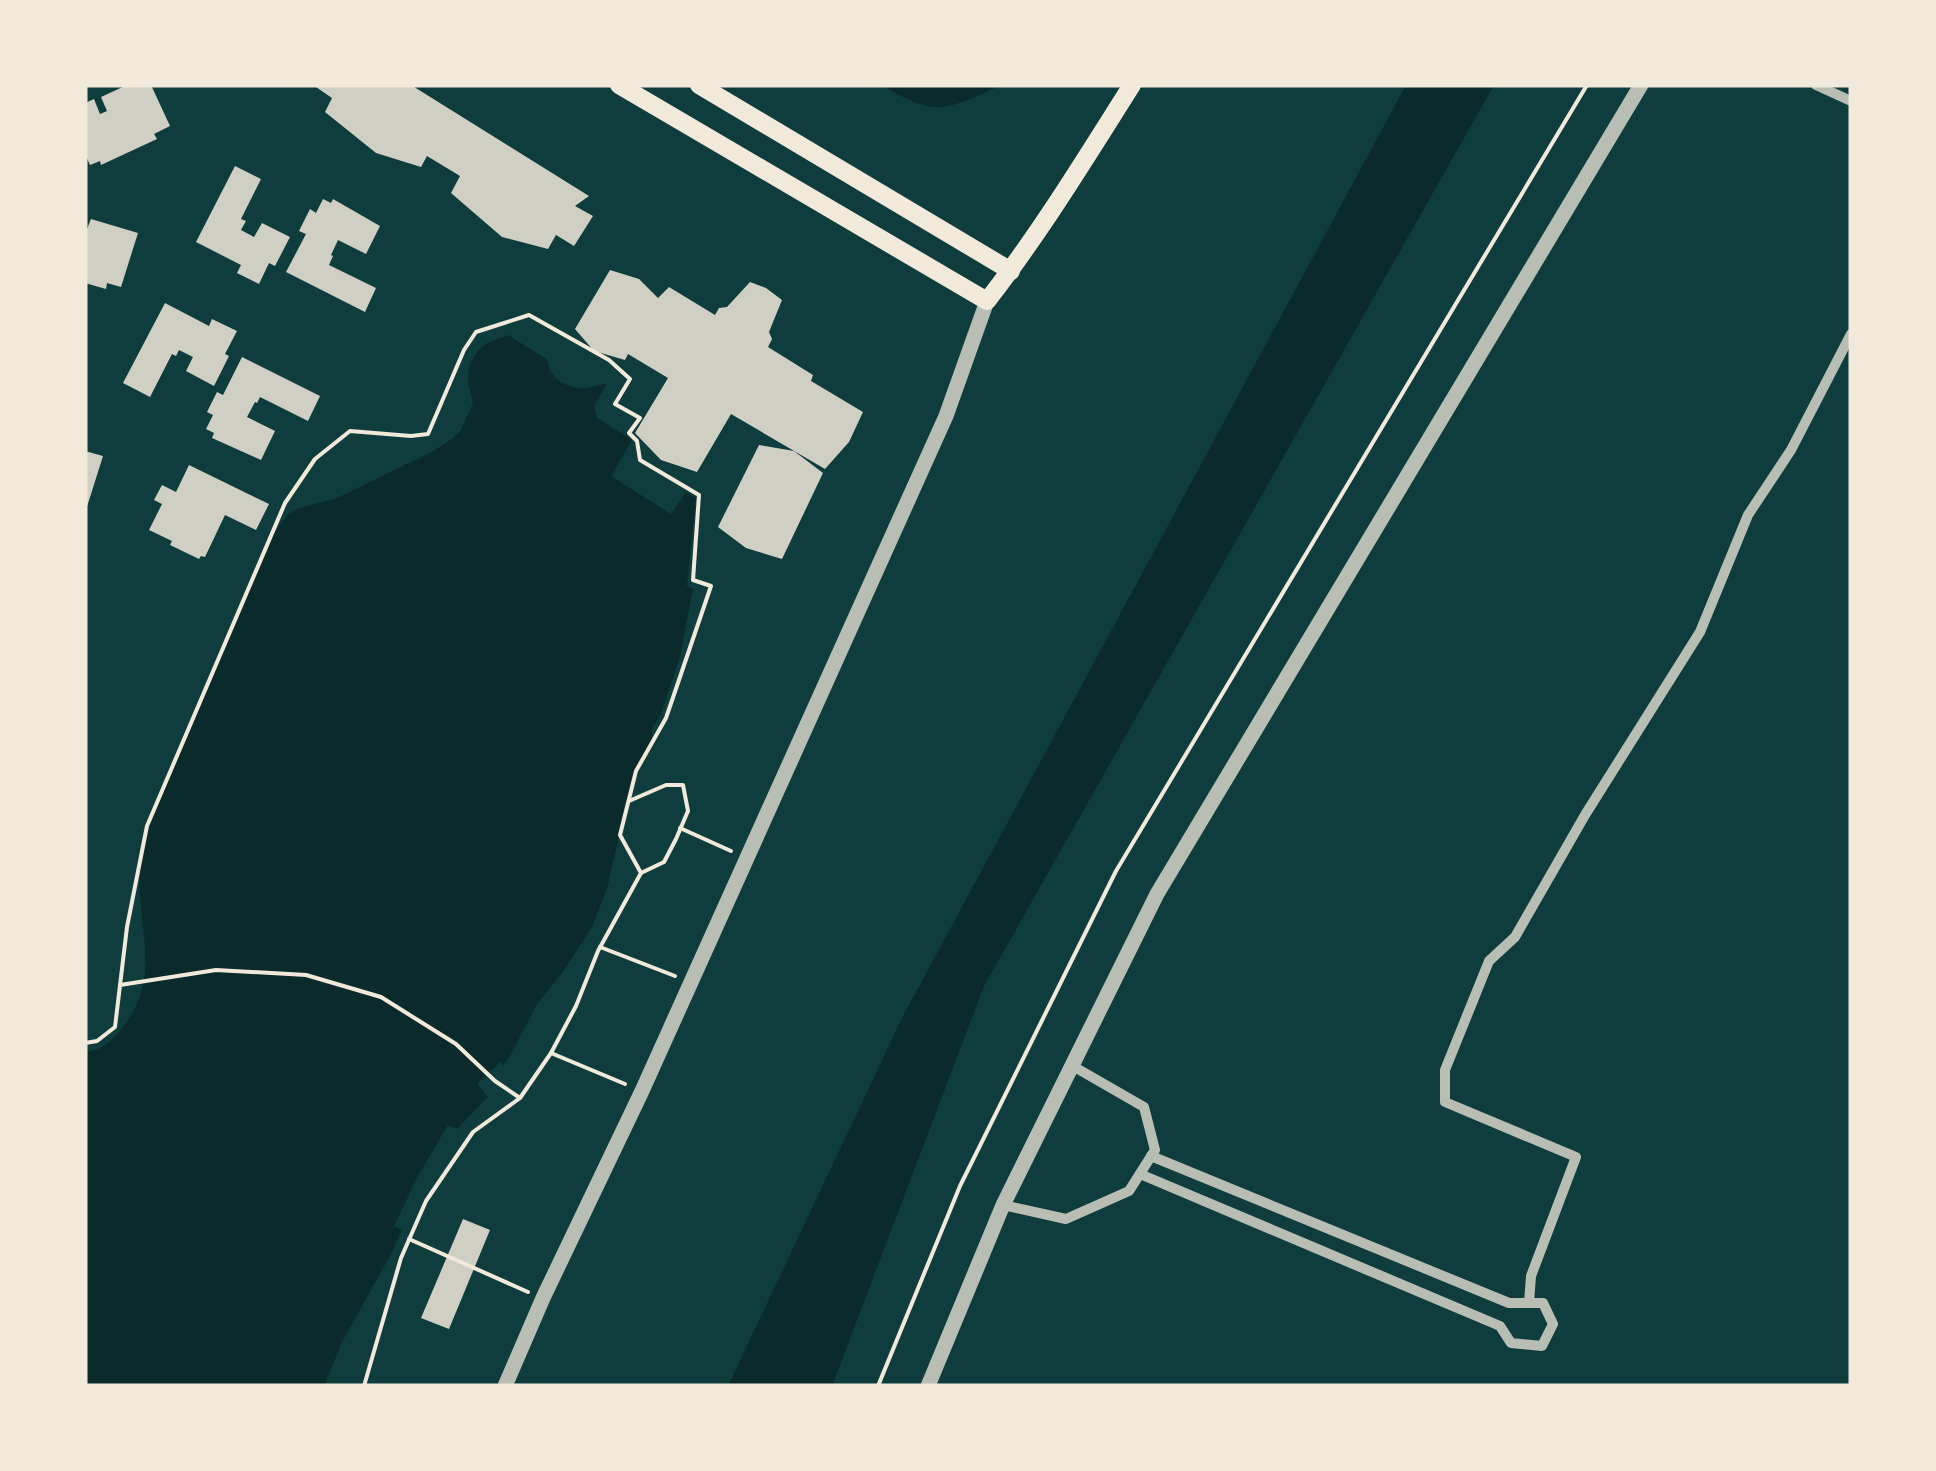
<svg xmlns="http://www.w3.org/2000/svg" width="1936" height="1471" font-family="Jost,sans-serif">
	<style>
		.water { fill: #0a2a2b }
		.building { fill: #cfcfc3 }
		.lines { fill: none; stroke-linecap: round; stroke-linejoin: round }
		.path { stroke: #f1e9da; stroke-width: 4 }
		.minor { stroke: #b8beb3; stroke-width: 10 }
		.tertiary { stroke: #b8beb3; stroke-width: 15 }
		.secondary { stroke: #f1e9da; stroke-width: 18 }
	</style>
	<rect width="100%" height="100%" fill="#0f3d3e"/>
	<g class="water">
		<path d="M 880,85 L 1001,85 C 985,93 950,110 932,107 C 914,104 896,93 880,85 Z"/>
		<path d="M 1406,85 L 1494,85 L 984,986 L 832,1386 L 728,1386 L 902,1018 Z"/>
		<path d="M 508,335 L 548,360 C 548,377 565,388 583,388 C 591,388 598,384 607,384 L 594,405 L 597,418 L 632,440 L 611,476 L 671,514 L 686,492 L 696,498 L 687,586 L 693,589 L 680,657 L 660,716 L 652,728 L 652,740 L 643,756 L 623,817 L 607,889 L 592,927 L 562,973 L 537,1004 L 509,1058 L 503,1065 L 500,1062 L 477,1084 L 488,1097 L 457,1129 L 448,1125 L 418,1176 L 394,1226 L 402,1230 L 390,1256 L 342,1342 L 324,1386 L 85,1386 L 85,1052 C 99,1051 108,1044 117,1034 C 169,976 132,924 141,859 C 146,821 170,773 186,737 C 213,672 241,606 269,540 L 288,514 L 300,508 L 337,498 L 432,452 L 452,439 L 461,430 L 473,403 L 468,383 L 469,366 L 478,350 L 487,343 Z"/>
	</g>
	<g class="building">
		<path d="M 127,85 L 151,85 L 170,126 L 154,134 L 157,139 L 101,165 L 100,161 L 90,165 L 85,154 L 85,103 L 94,99 L 100,114 L 107,111 L 101,97 Z"/>
		<path d="M 313,85 L 411,85 L 589,196 L 575,206 L 593,216 L 574,246 L 556,235 L 548,249 L 502,237 L 451,193 L 460,176 L 427,156 L 421,167 L 376,153 L 325,112 L 332,98 Z"/>
		<path d="M 235,166 L 261,179 L 241,219 L 246,221 L 241,230 L 254,237 L 262,223 L 290,237 L 275,266 L 269,263 L 259,284 L 237,273 L 241,265 L 196,242 Z"/>
		<path d="M 323,199 L 331,203 L 333,199 L 380,226 L 366,254 L 338,240 L 331,255 L 333,256 L 329,265 L 376,288 L 365,312 L 286,272 L 306,234 L 299,231 L 310,209 L 316,213 Z"/>
		<path d="M 91,219 L 138,233 L 121,287 L 107,283 L 106,289 L 85,283 L 85,234 Z"/>
		<path d="M 610,270 L 639,279 L 658,298 L 669,287 L 715,315 L 719,308 L 727,307 L 750,282 L 766,288 L 782,300 L 769,332 L 772,339 L 768,347 L 813,375 L 811,381 L 863,412 L 849,442 L 825,469 L 731,414 L 697,472 L 661,460 L 635,433 L 668,378 L 628,354 L 625,360 L 594,351 L 575,329 Z"/>
		<path d="M 165,303 L 209,326 L 212,319 L 237,331 L 225,354 L 229,356 L 214,386 L 186,371 L 193,357 L 179,350 L 176,356 L 172,354 L 150,397 L 123,383 Z"/>
		<path d="M 242,357 L 320,396 L 308,421 L 260,397 L 257,403 L 255,402 L 247,417 L 275,431 L 261,460 L 212,438 L 214,433 L 206,429 L 213,415 L 207,412 L 217,392 L 223,395 Z"/>
		<path d="M 759,445 L 794,451 L 823,473 L 782,559 L 746,548 L 718,527 Z"/>
		<path d="M 85,451 L 103,456 L 86,510 L 85,510 Z"/>
		<path d="M 189,465 L 269,504 L 256,530 L 225,515 L 205,557 L 201,556 L 199,559 L 170,545 L 172,541 L 149,530 L 162,504 L 154,500 L 162,485 L 176,492 Z"/>
		<path d="M 463,1219 L 490,1230 L 449,1329 L 421,1318 Z"/>
	</g>
	<g class="lines">
		<g class="path">
			<path d="M 629,801 L 666,785 L 683,785 L 688,811 L 676,839 L 664,862 L 641,873"/>
			<path d="M 680,828 L 731,851"/>
			<path d="M 600,947 L 675,976"/>
			<path d="M 120,985 L 216,970 L 306,975 L 381,997 L 456,1044 L 495,1081 L 520,1098"/>
			<path d="M 85,1043 L 97,1041 L 115,1027 L 127,927 L 147,826 L 285,503 L 315,459 L 350,431 L 411,436 L 428,434 L 464,350 L 476,332 L 529,315 L 609,360 L 630,379 L 615,404 L 640,418 L 629,433 L 637,441 L 640,460 L 699,495 L 693,580 L 711,586 L 666,718 L 636,771 L 620,835 L 641,873 L 598,951 L 576,1006 L 551,1053 L 520,1098 L 473,1132 L 426,1201 L 401,1258 L 364,1386"/>
			<path d="M 551,1053 L 625,1084"/>
			<path d="M 409,1239 L 528,1292"/>
			<path d="M 878,1386 L 960,1186 L 1116,871 L 1587,85"/>
		</g>
		<g class="minor">
			<path d="M 1816,85 L 1851,101"/>
			<path d="M 1140,1174 L 1500,1326 L 1511,1343 L 1542,1346 L 1553,1324 L 1543,1303 L 1509,1303 L 1151,1156"/>
			<path d="M 1003,1205 L 1066,1219 L 1129,1191 L 1155,1150 L 1144,1107 L 1071,1065"/>
			<path d="M 1529,1303 L 1531,1276 L 1576,1157 L 1445,1102 L 1445,1070 L 1489,961 L 1515,937 L 1585,815 L 1700,632 L 1748,515 L 1791,450 L 1851,334"/>
		</g>
		<g class="tertiary">
			<path d="M 505,1386 L 543,1298 L 642,1091 L 946,416 L 987,301"/>
			<path d="M 928,1386 L 1003,1205 L 1157,894 L 1641,85"/>
		</g>
		<g class="secondary">
			<path d="M 619,85 L 987,301 C 1040,233 1085,159 1132,85"/>
			<path d="M 699,85 L 1011,271"/>
		</g>
	</g>
	<rect width="1936" height="1471" fill="none" stroke="#f1e9da" stroke-width="175"/>
</svg>
